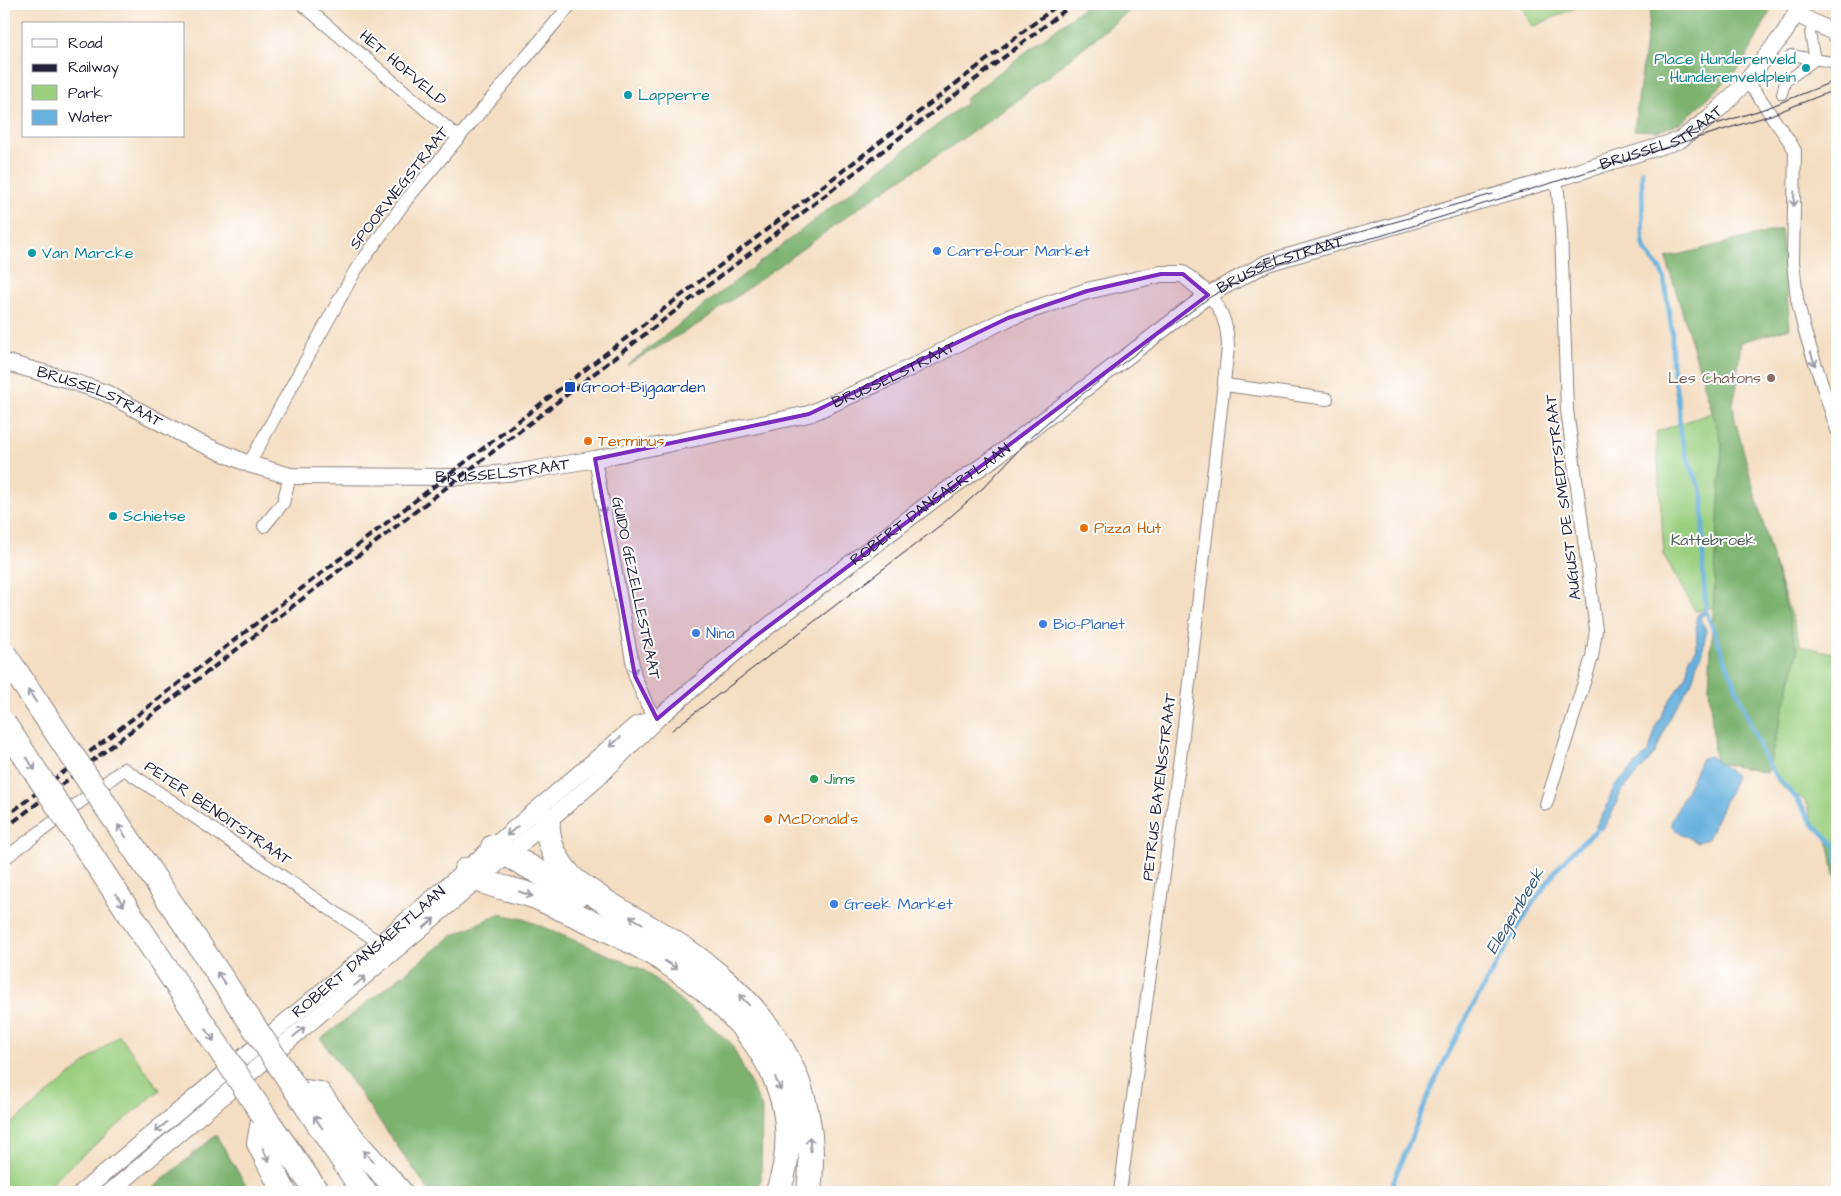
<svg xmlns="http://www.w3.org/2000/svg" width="1841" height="1196" font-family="'Architects Daughter',sans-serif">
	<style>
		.green { fill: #9bcf80; stroke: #5e785e }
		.forest { fill: #7cb26e; stroke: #4f6a54 }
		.water { fill: #66b1de; stroke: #446a8c }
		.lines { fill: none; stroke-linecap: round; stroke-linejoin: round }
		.stream { stroke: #66b1de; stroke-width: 4.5 }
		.pedestrian-casing { stroke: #8b807e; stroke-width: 12 }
		.minor-casing { stroke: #8b807e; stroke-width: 14 }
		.tertiary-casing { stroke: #8b807e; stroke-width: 18 }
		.motorway-casing { stroke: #8b807e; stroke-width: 26 }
		.pedestrian { stroke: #fff; stroke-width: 10 }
		.minor { stroke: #fff; stroke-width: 12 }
		.tertiary { stroke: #fff; stroke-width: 16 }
		.motorway { stroke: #fff; stroke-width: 24 }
		.tram { stroke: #22223b; stroke-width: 1 }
		.rail { stroke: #22223b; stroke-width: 4; stroke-dasharray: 8 4; stroke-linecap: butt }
		.motorway-bridge-casing { stroke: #8b807e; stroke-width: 26; stroke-linecap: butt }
		.motorway-bridge { stroke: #fff; stroke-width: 24 }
		.oneway { stroke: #9c9ca7 }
		.marked { fill: #7b2cbf; fill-opacity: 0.2; stroke: #7b2cbf; stroke-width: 4; stroke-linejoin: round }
		.culture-dot { fill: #0f9aa8; stroke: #fff; stroke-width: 2 }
		.shop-dot { fill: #3f7fe0; stroke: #fff; stroke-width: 2 }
		.education-dot { fill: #8d6e63; stroke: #fff; stroke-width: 2 }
		.transit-dot { fill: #1a4fb4; stroke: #fff; stroke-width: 2 }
		.food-dot { fill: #e8710a; stroke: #fff; stroke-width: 2 }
		.leisure-dot { fill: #2e9e5b; stroke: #fff; stroke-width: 2 }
		.labels { text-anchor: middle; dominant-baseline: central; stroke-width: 4; stroke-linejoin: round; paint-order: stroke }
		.culture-label { font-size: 16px; fill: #0d838f; stroke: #fff; text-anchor: start }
		.street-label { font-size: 16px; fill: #22223b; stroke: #fff }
		.shop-label { font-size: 16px; fill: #366cbe; stroke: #fff; text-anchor: start }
		.education-label { font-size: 16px; fill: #785e54; stroke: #fff; text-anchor: end }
		.transit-label { font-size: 16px; fill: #164399; stroke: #fff; text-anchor: start }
		.food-label { font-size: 16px; fill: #c56008; stroke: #fff; text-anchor: start }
		.park-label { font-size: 16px; fill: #4c5f53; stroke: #fff }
		.leisure-label { font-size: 16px; fill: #27864d; stroke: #fff; text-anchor: start }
		.water-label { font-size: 18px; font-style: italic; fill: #3d5b7c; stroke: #fff }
	</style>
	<rect width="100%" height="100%" fill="#fff"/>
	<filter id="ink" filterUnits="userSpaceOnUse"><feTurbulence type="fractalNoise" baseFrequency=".02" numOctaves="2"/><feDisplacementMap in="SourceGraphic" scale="10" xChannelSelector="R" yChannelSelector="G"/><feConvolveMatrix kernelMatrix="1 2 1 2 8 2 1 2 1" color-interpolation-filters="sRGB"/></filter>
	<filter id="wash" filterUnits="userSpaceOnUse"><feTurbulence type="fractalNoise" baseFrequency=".0096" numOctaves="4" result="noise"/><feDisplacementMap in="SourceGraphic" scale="20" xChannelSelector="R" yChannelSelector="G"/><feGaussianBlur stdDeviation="1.12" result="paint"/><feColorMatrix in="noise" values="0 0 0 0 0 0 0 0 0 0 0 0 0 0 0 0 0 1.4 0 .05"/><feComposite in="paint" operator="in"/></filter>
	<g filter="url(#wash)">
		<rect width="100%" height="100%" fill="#f4dec2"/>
		<g class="green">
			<path d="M 1520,4 L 1584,4 L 1532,27 Z"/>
			<path d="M 1723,409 L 1801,646 L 1837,654 L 1837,856 C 1835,841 1822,833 1813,821 C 1809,814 1810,806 1804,800 C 1800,796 1795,796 1790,793 C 1778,786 1771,771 1765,759 L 1718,606 L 1695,611 L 1664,555 L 1656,432 Z"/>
			<path d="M 119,1035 L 160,1090 L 72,1164 L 43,1192 L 4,1192 L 4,1130 Z"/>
		</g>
		<g class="forest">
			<path d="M 1088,4 L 1138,4 L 1013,104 L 943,152 L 878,194 L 700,323 L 627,365 L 967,102 L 965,99 Z"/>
			<path d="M 1651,4 L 1774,4 L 1742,66 L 1681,123 L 1658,131 L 1634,130 Z"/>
			<path d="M 1781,229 L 1790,328 L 1741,342 L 1737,375 L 1738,380 L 1733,404 L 1735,420 L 1798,652 L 1767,773 L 1715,762 L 1709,687 L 1722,444 L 1666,258 Z"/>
			<path d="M 1828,839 L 1837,850 L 1837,878 L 1834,875 Z"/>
			<path d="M 498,914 L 524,919 L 644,970 L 731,1043 L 762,1108 L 761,1180 L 754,1192 L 430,1192 L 321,1039 L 452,936 Z"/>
			<path d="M 216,1135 L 250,1192 L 148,1192 Z"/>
		</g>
		<g class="water">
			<path d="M 1705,610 L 1707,614 L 1702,615 L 1700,619 L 1706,630 L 1703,651 L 1702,655 L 1697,663 L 1692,682 L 1671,714 L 1655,754 L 1621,792 L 1610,818 L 1602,830 L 1595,827 L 1605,811 L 1614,787 L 1649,751 L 1657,724 L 1669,701 L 1686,677 L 1689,660 L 1697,648 L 1696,618 L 1699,613 Z"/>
			<path d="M 1709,756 L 1734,774 L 1735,779 L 1708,839 L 1697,842 L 1678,832 L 1672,826 L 1672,820 L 1702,758 Z"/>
		</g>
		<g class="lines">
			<g class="stream">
				<path d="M 1642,171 L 1643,242 L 1646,252 L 1660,269 L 1664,278 L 1672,332 L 1672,363 L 1679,406 L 1680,433 L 1687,457 L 1703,495 L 1703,572 L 1706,611 L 1761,751 L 1775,775 L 1797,799 L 1812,823 L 1836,846 L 1837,861"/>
				<path d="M 1389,1192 L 1433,1084 L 1469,1013 L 1504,951 L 1530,907 L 1557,869 L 1575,849 L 1595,832 L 1600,825"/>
			</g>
		</g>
	</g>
	<g filter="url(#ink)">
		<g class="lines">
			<g class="pedestrian-casing">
				<g id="pedestrian">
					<path d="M 1791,55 L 1837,63"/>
					<path d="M 1782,94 L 1785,82 L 1815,60 L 1810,33"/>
				</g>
			</g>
			<g class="minor-casing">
				<g id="minor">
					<path d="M 302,4 L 459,138"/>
					<path d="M 1746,82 C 1759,93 1765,107 1775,121 C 1782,131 1789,139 1795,151 L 1793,262 L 1797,299 L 1804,329 L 1837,430"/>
					<path d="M 1225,385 L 1327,399"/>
					<path d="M 595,459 L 635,676 L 647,705 L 657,719"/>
					<path d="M 249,464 L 355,271 L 407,199 L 571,4"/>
					<path d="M 264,526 L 283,503 L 290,476"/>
					<path d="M 1546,804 L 1592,657 L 1596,630 L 1567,410 L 1561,230 L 1558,192 L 1555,179"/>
					<path d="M 4,859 L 124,769 L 380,943 L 386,948"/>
					<path d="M 1120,1192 L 1182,743 L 1228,348 C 1228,328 1223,309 1208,295"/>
				</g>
			</g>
			<g class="tertiary-casing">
				<g id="tertiary">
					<path d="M 1796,14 L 1833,32 L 1837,36"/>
					<path id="s1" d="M 4,362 L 65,379 L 106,393 L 195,441 L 249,464 L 290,476 L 459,477 L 520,472 L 595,459 L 809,414 L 890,378 L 1008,318 L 1087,291 L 1161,274 L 1183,274 L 1208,295"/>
					<path id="s2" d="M 82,1192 L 380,943 L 636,725 L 652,720"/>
					<path id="s3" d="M 110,1192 L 595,781 L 657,719 L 753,638 L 937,497 L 991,460 L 1208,295 L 1267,263 L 1555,179 L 1680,140 L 1714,114 L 1746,82 L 1785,32 L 1801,4"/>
				</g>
			</g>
			<g class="motorway-casing">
				<g id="motorway">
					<path d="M 548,821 C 546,841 556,860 570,876 C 575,882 584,887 591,892 C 623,915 659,931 691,954 C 700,960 709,968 718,975 C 787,1034 820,1101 809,1192"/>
					<path d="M 493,847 L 579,894"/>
					<path d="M 466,870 C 470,873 474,876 478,879 C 492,887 519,890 536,897 C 581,918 630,937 671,965 C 750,1017 812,1094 778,1192"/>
					<path d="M 297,1091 L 319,1094 L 356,1143 L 400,1192"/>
					<path d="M 297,1091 L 364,1192"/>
					<path d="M 264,1116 L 317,1192"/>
					<path d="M 264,1116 L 259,1143 L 284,1192"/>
				</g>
			</g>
			<use href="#pedestrian" class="pedestrian"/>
			<use href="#minor" class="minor"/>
			<use href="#tertiary" class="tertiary"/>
			<use href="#motorway" class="motorway"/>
			<g class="tram">
				<path d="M 1675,137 L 1767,108 L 1837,80"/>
				<path d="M 1252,267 L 1293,251 L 1493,194"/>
				<path d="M 672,730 L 942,524 L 983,488 L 1032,436 L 1064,408 L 1210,297 L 1251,275 L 1310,254 L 1380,236 L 1771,115 L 1837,89"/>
			</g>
			<g class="rail">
				<path d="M 4,818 L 1059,4"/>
				<path d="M 4,829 L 1073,4"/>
			</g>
			<g class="motorway-bridge-casing">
				<g id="motorway-bridge">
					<path d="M 4,654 L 297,1091"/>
					<path d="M 4,724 L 264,1116"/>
				</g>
			</g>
			<use href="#motorway-bridge" class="motorway-bridge"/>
		</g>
		<defs><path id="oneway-shaft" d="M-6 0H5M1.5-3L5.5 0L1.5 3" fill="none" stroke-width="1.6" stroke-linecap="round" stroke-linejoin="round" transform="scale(1.25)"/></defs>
		<g class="oneway">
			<use href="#oneway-shaft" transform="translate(1794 199) rotate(92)"/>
			<use href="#oneway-shaft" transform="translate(1813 359) rotate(72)"/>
			<use href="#oneway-shaft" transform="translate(603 507) rotate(80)"/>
			<use href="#oneway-shaft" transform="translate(633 667) rotate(79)"/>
			<use href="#oneway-shaft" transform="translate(32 696) rotate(-124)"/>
			<use href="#oneway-shaft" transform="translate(615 742) rotate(139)"/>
			<use href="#oneway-shaft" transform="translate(31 764) rotate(56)"/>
			<use href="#oneway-shaft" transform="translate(122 831) rotate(-124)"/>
			<use href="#oneway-shaft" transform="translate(512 831) rotate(140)"/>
			<use href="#oneway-shaft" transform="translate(526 894) rotate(19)"/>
			<use href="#oneway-shaft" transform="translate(120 900) rotate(56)"/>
			<use href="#oneway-shaft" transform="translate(636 920) rotate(-151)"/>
			<use href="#oneway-shaft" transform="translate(429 923) rotate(-41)"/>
			<use href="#oneway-shaft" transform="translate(671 965) rotate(33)"/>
			<use href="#oneway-shaft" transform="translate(221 978) rotate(-124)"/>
			<use href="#oneway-shaft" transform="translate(360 981) rotate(-40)"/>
			<use href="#oneway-shaft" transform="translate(744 1000) rotate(-134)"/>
			<use href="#oneway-shaft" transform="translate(299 1032) rotate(-40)"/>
			<use href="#oneway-shaft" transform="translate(210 1035) rotate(56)"/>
			<use href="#oneway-shaft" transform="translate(778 1084) rotate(67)"/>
			<use href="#oneway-shaft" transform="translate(318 1122) rotate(-124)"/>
			<use href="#oneway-shaft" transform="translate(161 1127) rotate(140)"/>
			<use href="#oneway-shaft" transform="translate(810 1144) rotate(-95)"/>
			<use href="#oneway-shaft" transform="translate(266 1155) rotate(64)"/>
			<use href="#oneway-shaft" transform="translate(368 1156) rotate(-132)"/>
		</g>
	</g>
	<path class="marked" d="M 1161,274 L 1183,274 L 1208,295 L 753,638 L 657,719 L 635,676 L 595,459 L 809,414 L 1008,318 L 1087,291 Z"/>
	<g class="culture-dot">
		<circle cx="1806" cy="68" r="5"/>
		<circle cx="628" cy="95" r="5"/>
		<circle cx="32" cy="253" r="5"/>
		<circle cx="113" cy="516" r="5"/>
	</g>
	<g class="shop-dot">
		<circle cx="937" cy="251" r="5"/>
		<circle cx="1043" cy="624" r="5"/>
		<circle cx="696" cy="633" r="5"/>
		<circle cx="834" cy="904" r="5"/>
	</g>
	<circle class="education-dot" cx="1771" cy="378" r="5"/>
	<rect class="transit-dot" x="564" y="381" width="12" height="12" rx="2.5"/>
	<g class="food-dot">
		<circle cx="588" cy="441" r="5"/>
		<circle cx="1084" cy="528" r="5"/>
		<circle cx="768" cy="819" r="5"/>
	</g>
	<circle class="leisure-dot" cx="814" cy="779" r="5"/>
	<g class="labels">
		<g class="culture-label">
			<text x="1796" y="59" text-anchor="end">Place Hunderenveld<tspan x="1796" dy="18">- Hunderenveldplein</tspan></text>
			<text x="638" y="95">Lapperre</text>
			<text x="42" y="253">Van Marcke</text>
			<text x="123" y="516">Schietse</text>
		</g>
		<g class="street-label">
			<text transform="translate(403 68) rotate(40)">HET HOFVELD</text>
			<text stroke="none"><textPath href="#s3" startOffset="1901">BRUSSELSTRAAT</textPath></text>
			<text transform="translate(399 188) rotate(-52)">SPOORWEGSTRAAT</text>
			<text stroke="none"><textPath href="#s3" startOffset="1498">BRUSSELSTRAAT</textPath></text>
			<text stroke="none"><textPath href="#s1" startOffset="928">BRUSSELSTRAAT</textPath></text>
			<text stroke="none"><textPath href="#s1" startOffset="102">BRUSSELSTRAAT</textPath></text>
			<text stroke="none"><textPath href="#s1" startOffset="522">BRUSSELSTRAAT</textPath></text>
			<text transform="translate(1563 497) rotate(-97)">AUGUST DE SMEDTSTRAAT</text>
			<text stroke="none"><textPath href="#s3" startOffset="1071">ROBERT DANSAERTLAAN</textPath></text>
			<text transform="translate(636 588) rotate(78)">GUIDO GEZELLESTRAAT</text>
			<text transform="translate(1159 787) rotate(-83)">PETRUS BAYENSSTRAAT</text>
			<text transform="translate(218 813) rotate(34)">PETER BENOITSTRAAT</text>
			<text stroke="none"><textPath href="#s2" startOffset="374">ROBERT DANSAERTLAAN</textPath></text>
		</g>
		<g class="shop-label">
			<text x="947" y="251">Carrefour Market</text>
			<text x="1053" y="624">Bio-Planet</text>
			<text x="706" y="633">Nina</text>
			<text x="844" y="904">Greek Market</text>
		</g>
		<g class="education-label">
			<text x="1761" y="378">Les Chatons</text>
		</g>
		<g class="transit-label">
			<text x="581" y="387">Groot-Bijgaarden</text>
		</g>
		<g class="food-label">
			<text x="598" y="441">Terminus</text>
			<text x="1094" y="528">Pizza Hut</text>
			<text x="778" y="819">McDonald's</text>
		</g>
		<g class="park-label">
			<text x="1713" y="540">Kattebroek</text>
		</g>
		<g class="leisure-label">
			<text x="824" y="779">Jims</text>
		</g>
		<g class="water-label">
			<text transform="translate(1515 911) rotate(-59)">Elegembeek</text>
		</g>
	</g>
	<rect width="1841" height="1196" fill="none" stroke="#fff" stroke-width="20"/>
	<rect x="22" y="22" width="162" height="115" fill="#ffffff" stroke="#a7a7b1"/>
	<rect x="32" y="39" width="25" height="8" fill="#ffffff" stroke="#a7a7b1"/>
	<text x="68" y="48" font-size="15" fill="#22223b">Road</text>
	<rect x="32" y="64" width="25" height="8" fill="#22223b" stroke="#a7a7b1"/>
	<text x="68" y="72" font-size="15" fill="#22223b">Railway</text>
	<rect x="32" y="85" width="25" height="15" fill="#9bcf80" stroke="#a7a7b1"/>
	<text x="68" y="98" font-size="15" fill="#22223b">Park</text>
	<rect x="32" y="110" width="25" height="15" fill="#66b1de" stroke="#a7a7b1"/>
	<text x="68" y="122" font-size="15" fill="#22223b">Water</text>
</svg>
